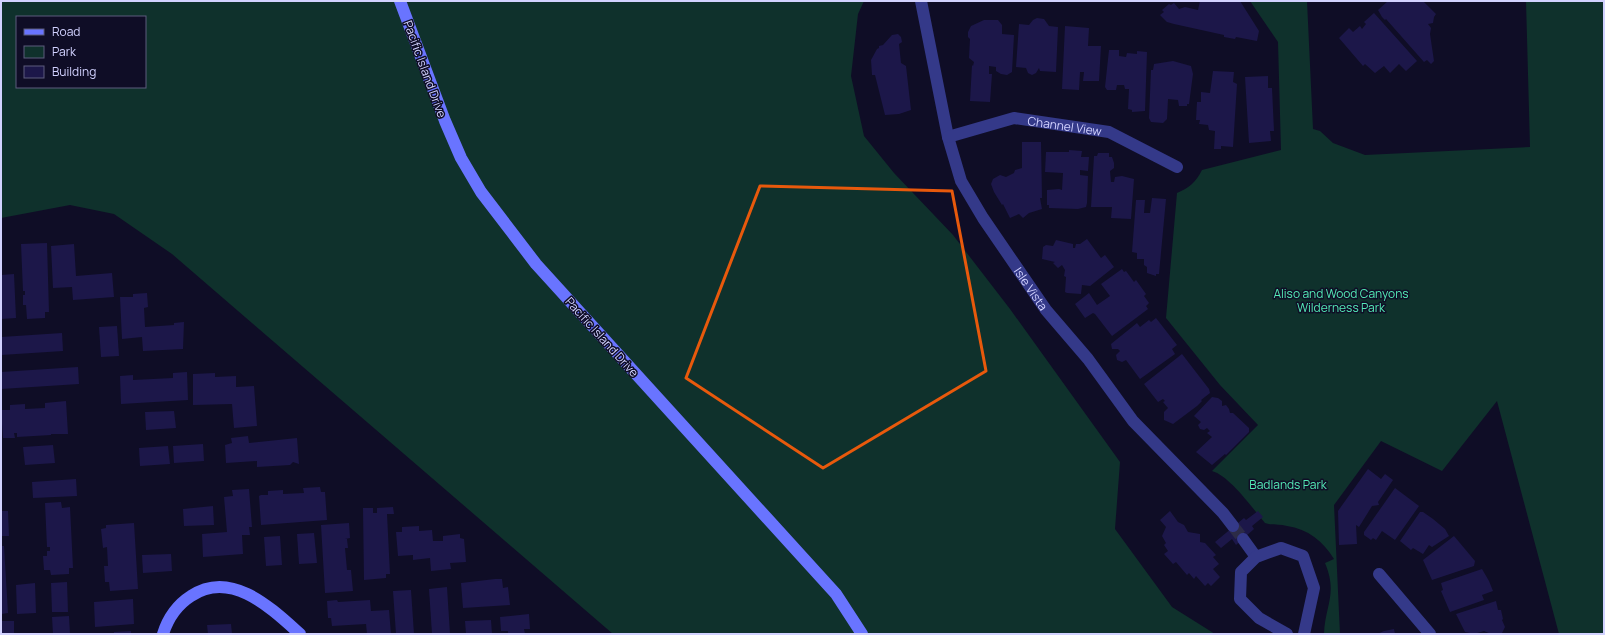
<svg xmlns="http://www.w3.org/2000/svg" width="1605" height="635" font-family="Manrope,sans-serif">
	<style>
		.green { fill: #0f312c; fill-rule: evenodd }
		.building { fill: #1c1749 }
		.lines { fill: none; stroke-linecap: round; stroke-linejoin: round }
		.street-tunnel { stroke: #2c2b47; stroke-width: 12; stroke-dasharray: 12 6; stroke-linecap: butt }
		.street { stroke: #343989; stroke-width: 12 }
		.secondary { stroke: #6974ff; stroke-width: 12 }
		.marked { fill: none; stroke: #e8590c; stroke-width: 3; stroke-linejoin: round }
		.labels { text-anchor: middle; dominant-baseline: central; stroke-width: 3; stroke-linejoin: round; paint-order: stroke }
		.street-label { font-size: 12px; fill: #d2d2ff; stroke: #0f0d26 }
		.park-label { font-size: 12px; fill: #53eab5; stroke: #0f0d26 }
	</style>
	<rect width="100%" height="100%" fill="#0f0d26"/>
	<g class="green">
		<path d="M 1,1 L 864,1 L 858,14 L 851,76 L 864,136 L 894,173 L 953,235 L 1010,309 L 1120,462 L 1115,529 L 1172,607 L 1215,634 L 613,634 L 172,254 L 114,214 L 70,205 L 1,218 ZM 17,17 L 145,17 L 145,87 L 17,87 Z"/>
		<path d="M 1250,1 L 1307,1 L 1313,129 L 1320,131 L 1333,143 L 1365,155 L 1530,147 L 1526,1 L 1604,1 L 1604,634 L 1559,634 L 1497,401 L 1442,471 L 1381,441 L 1334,505 L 1340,634 L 1324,634 C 1325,605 1338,594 1325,563 L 1334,559 C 1323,541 1308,529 1287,526 C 1279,524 1273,526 1265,523 C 1253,509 1230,476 1212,471 L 1258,425 L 1220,385 L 1166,318 L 1177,193 C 1189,188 1196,182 1202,170 L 1281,150 L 1278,42 Z"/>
	</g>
	<g class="building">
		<path d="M 1200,1 L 1240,1 L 1259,31 L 1257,41 L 1236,37 L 1235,39 L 1224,37 L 1224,35 L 1174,24 L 1167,22 L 1160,15 L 1164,12 L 1162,10 L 1169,4 L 1171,5 L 1174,3 L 1179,9 L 1185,7 L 1198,10 Z"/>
		<path d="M 1388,1 L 1423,1 L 1436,14 L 1434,17 L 1433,23 L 1428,24 L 1431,28 L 1430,34 L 1434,61 L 1431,64 L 1427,60 L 1424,62 L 1386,19 L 1385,20 L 1382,17 L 1378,10 Z"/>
		<path d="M 1374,13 L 1417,61 L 1406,71 L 1399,64 L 1390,73 L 1384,66 L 1375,73 L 1365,64 L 1363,66 L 1339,38 L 1349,28 L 1353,32 L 1360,26 L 1362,29 L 1366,24 L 1364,22 Z"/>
		<path d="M 1037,18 L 1044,19 L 1049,26 L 1058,27 L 1056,72 L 1040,71 L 1039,68 L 1036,73 L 1032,75 L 1028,73 L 1026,68 L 1016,67 L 1019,24 L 1029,25 L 1033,20 Z"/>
		<path d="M 984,20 L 998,20 L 1002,25 L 1002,34 L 1014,35 L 1012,72 L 1007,75 L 1001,74 L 996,71 L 996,67 L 989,66 L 989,74 L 992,74 L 990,102 L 970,101 L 972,65 L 973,66 L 974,62 L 969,58 L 970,39 L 968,37 L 968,32 L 971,26 Z"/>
		<path d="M 1065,26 L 1089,28 L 1088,46 L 1101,46 L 1099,81 L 1083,81 L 1084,72 L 1080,72 L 1079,90 L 1062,89 Z"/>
		<path d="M 898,34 L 901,37 L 902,42 L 899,44 L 901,63 L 906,66 L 911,110 L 899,114 L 885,115 L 875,75 L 872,75 L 871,60 L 877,49 L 879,48 L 879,46 L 883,45 L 892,35 Z"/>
		<path d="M 1109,50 L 1119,50 L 1119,56 L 1126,57 L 1127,53 L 1137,54 L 1137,51 L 1147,52 L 1145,111 L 1132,112 L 1132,110 L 1128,109 L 1129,89 L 1125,89 L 1124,85 L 1117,85 L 1116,90 L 1107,90 L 1105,87 Z"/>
		<path d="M 1173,61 L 1191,66 L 1193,74 L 1189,104 L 1187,104 L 1187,106 L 1179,106 L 1178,100 L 1168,99 L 1167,119 L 1163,123 L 1151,122 L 1149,118 L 1151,70 L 1153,70 L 1154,64 Z"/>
		<path d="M 1213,71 L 1234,72 L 1233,82 L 1237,84 L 1233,147 L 1221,146 L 1221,149 L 1214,149 L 1215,131 L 1209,130 L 1208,125 L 1199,124 L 1200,120 L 1196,120 L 1197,102 L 1201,102 L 1201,92 L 1210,93 Z"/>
		<path d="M 1268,76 L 1268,88 L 1272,88 L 1274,131 L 1270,131 L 1271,141 L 1249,143 L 1245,77 Z"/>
		<path d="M 1022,142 L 1041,142 L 1042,198 L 1040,198 L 1042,209 L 1029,213 L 1023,218 L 1019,214 L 1010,218 L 1003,204 L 1002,205 L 994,192 L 991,184 L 993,179 L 1000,175 L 1006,177 L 1014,173 L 1015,170 L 1022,168 Z"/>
		<path d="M 1069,150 L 1082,151 L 1081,157 L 1089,157 L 1088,171 L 1080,170 L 1080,175 L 1088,176 L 1087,203 L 1086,207 L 1078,209 L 1049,208 L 1049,205 L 1047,205 L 1047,190 L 1059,189 L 1062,190 L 1063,173 L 1045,172 L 1046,152 L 1069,152 Z"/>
		<path d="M 1098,153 L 1109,153 L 1109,157 L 1112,157 L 1114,163 L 1114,168 L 1110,171 L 1111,182 L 1114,182 L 1115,177 L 1122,176 L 1134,179 L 1131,219 L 1111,218 L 1112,207 L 1091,207 L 1094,156 L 1097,156 Z"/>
		<path d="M 1152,198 L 1166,199 L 1159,274 L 1156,274 L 1156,276 L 1147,273 L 1147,267 L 1144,265 L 1144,259 L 1137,259 L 1137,253 L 1132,252 L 1136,200 L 1145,200 L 1144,213 L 1150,213 Z"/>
		<path d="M 1087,239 L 1101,258 L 1105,255 L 1114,267 L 1090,286 L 1082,285 L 1081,294 L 1067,293 L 1065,292 L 1066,277 L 1064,276 L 1065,270 L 1062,265 L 1058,268 L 1053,263 L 1055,262 L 1042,259 L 1043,247 L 1046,245 L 1053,246 L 1056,240 L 1073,244 L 1073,248 L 1075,248 L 1076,244 L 1080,244 Z"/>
		<path d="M 47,243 L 49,312 L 45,312 L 45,318 L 27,319 L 26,305 L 23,305 L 23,295 L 25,295 L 25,291 L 23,291 L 21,244 Z"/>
		<path d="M 74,244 L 76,276 L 112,273 L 114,297 L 73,300 L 72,287 L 53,288 L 51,246 Z"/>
		<path d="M 1122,269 L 1124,272 L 1126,271 L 1134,282 L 1136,280 L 1146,294 L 1144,296 L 1149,303 L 1146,306 L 1148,309 L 1112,336 L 1095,314 L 1093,313 L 1085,318 L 1075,304 L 1089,293 L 1097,305 L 1110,296 L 1101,284 Z"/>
		<path d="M 14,274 L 16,318 L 1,319 L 1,275 Z"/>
		<path d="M 147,293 L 148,307 L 144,308 L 145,327 L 174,325 L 174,323 L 184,322 L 183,349 L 143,351 L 142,337 L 122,339 L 120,297 L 133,297 L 133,294 Z"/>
		<path d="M 1156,318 L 1177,345 L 1172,349 L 1175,354 L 1140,379 L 1126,360 L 1122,362 L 1117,360 L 1116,355 L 1120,351 L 1118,349 L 1112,349 L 1111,344 L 1137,323 L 1140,327 L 1149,320 L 1151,322 Z"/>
		<path d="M 117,326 L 119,356 L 101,357 L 99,327 Z"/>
		<path d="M 62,333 L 63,351 L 1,355 L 1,337 Z"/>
		<path d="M 1182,354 L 1209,389 L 1210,393 L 1201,400 L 1202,401 L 1197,406 L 1173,424 L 1164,420 L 1164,412 L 1168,408 L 1163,402 L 1165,401 L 1163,399 L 1158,402 L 1144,384 Z"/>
		<path d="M 78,367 L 79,384 L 1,389 L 1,372 Z"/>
		<path d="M 187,372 L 188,400 L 121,404 L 120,376 L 133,375 L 133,380 L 173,378 L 173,373 Z"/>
		<path d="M 215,373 L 215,377 L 236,376 L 236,387 L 254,386 L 257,426 L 234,428 L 232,404 L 193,405 L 193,374 Z"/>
		<path d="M 1212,397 L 1218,398 L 1222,401 L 1222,406 L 1226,405 L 1229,409 L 1230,413 L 1233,413 L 1249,428 L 1249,432 L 1226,455 L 1225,454 L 1212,465 L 1196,452 L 1212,437 L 1207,433 L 1210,431 L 1207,428 L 1204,430 L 1200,429 L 1198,425 L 1201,422 L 1194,416 Z"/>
		<path d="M 66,401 L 68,434 L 51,434 L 51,435 L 17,437 L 17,433 L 14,433 L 15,438 L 3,438 L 1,410 L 10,410 L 10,405 L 25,404 L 25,409 L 45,408 L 45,403 Z"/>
		<path d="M 174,411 L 176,428 L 146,430 L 145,412 Z"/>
		<path d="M 248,436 L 249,443 L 297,438 L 299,464 L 293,462 L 290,465 L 257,467 L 257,461 L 226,463 L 225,445 L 232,443 L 231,438 Z"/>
		<path d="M 203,444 L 204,461 L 174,463 L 173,446 Z"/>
		<path d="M 53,445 L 55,463 L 25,465 L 23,447 Z"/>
		<path d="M 168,446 L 170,464 L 140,466 L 139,448 Z"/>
		<path d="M 1368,469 L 1381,479 L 1385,474 L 1393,480 L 1378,502 L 1379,505 L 1372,506 L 1359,527 L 1356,525 L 1357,544 L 1339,545 L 1338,511 Z"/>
		<path d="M 76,479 L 77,496 L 33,498 L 32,482 Z"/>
		<path d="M 320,487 L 321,492 L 325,492 L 327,520 L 261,525 L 259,496 L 261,495 L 268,495 L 268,491 L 283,490 L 283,494 L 304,493 L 303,488 Z"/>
		<path d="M 1395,488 L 1419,506 L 1395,540 L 1382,531 L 1376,540 L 1373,538 L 1371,540 L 1364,535 L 1364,532 Z"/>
		<path d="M 249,489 L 252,527 L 249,527 L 250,535 L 242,535 L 243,554 L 203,557 L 202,534 L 227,532 L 224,497 L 233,496 L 232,490 Z"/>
		<path d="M 61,502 L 62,508 L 70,507 L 73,568 L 69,568 L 69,574 L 51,575 L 50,570 L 44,570 L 43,556 L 47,556 L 47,551 L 50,551 L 50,547 L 47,547 L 45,503 Z"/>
		<path d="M 213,506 L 214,525 L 184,526 L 183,509 Z"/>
		<path d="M 393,507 L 394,514 L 387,514 L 390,574 L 386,574 L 386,578 L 364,580 L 363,508 L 373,508 L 373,513 L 377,513 L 377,508 Z"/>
		<path d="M 1,511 L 8,511 L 9,536 L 1,536 Z"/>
		<path d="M 1170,511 L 1178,522 L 1184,525 L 1188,532 L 1200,534 L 1200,542 L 1205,543 L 1216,555 L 1213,557 L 1219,564 L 1213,569 L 1220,577 L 1211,586 L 1208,583 L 1205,586 L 1196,576 L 1194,579 L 1189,573 L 1187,575 L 1176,562 L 1173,564 L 1164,554 L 1168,551 L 1164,545 L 1166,543 L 1162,536 L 1166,527 L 1160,520 Z"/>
		<path d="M 1258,511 L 1263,517 L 1252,526 L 1254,529 L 1236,545 L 1232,539 L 1221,548 L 1215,542 L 1244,518 L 1246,520 Z"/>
		<path d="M 1420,512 L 1423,512 L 1433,519 L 1445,529 L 1449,536 L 1432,547 L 1429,545 L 1423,554 L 1413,548 L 1411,550 L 1400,541 Z"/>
		<path d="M 134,523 L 138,589 L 110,591 L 109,582 L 105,582 L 104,566 L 108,566 L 107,547 L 103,548 L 101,529 L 106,528 L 106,525 Z"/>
		<path d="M 349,523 L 350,538 L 345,539 L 347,539 L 348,548 L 345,548 L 347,570 L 351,570 L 353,591 L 325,593 L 321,525 Z"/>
		<path d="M 419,526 L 419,531 L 432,530 L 433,541 L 443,541 L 443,536 L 460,534 L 460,538 L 464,539 L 466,562 L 450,563 L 451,569 L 431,571 L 430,558 L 413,560 L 413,555 L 398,556 L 396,532 L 402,532 L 402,527 Z"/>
		<path d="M 314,533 L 317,563 L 299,564 L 297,534 Z"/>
		<path d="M 280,536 L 282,565 L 266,566 L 264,537 Z"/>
		<path d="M 1454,536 L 1475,561 L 1474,566 L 1432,580 L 1423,560 Z"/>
		<path d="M 1,546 L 4,546 L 8,613 L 1,614 Z"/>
		<path d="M 171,554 L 172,571 L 143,573 L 142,555 Z"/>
		<path d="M 1482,569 L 1489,581 L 1493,591 L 1482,595 L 1484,600 L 1450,612 L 1441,591 L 1443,590 L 1441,583 Z"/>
		<path d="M 495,579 L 502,579 L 503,588 L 508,587 L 510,605 L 463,608 L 461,583 Z"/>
		<path d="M 67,582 L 68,612 L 52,612 L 51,583 Z"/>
		<path d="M 35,583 L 36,613 L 17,614 L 16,585 Z"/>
		<path d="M 447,587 L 450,634 L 432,634 L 429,589 Z"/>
		<path d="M 411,590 L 414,634 L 396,634 L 393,591 Z"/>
		<path d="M 133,599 L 134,624 L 95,627 L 94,602 Z"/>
		<path d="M 337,600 L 338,602 L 370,600 L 371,611 L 389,610 L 391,634 L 367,634 L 366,624 L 332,626 L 331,618 L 328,618 L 327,601 Z"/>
		<path d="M 1496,601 L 1498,610 L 1501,610 L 1503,619 L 1502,620 L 1505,627 L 1502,633 L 1491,634 L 1484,631 L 1474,634 L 1465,632 L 1456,614 Z"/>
		<path d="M 529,614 L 530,629 L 524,629 L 525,634 L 508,634 L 508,631 L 501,631 L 500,617 Z"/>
		<path d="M 69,616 L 70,634 L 53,634 L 52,617 Z"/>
		<path d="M 491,620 L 492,634 L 466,634 L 465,621 Z"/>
		<rect x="1" y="621" width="13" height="13"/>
		<path d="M 231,624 L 232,634 L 208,634 L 207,625 Z"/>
		<path d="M 1394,629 L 1395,634 L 1377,634 L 1384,631 Z"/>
		<path d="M 131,631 L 131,634 L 114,634 L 114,632 Z"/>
	</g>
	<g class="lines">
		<path class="street-tunnel" d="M 1233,526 L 1243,539"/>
		<g class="street">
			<path id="s1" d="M 921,1 L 948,137 L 961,181 L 983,218 L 1046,310 L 1088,359 L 1133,421 L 1223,513 L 1233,526"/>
			<path id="s2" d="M 948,137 L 1014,118 L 1109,132 L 1177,167"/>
			<path d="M 1243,539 L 1256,557"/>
			<path d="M 1379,574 L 1430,634"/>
			<path d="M 1287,634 L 1259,618 L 1240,599 L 1241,572 L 1256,557 L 1281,548 L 1303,556 L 1314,588 L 1304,634"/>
		</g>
		<g class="secondary">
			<path d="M 400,1 L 445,121 L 461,158 L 481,192 L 536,264 L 836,594 L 862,634"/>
			<path d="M 163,634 C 168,618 177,605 191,596 C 231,569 271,608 300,634"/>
		</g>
	</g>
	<path class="marked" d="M 760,186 L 952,191 L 986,371 L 823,468 L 686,378 Z"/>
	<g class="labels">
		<g class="street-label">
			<text transform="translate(425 69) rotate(70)">Pacific Island Drive</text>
			<text stroke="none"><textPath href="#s2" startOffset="120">Channel View</textPath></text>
			<text stroke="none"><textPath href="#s1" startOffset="313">Isle Vista</textPath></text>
			<text transform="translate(602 337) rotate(48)">Pacific Island Drive</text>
		</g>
		<g class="park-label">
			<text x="1341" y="293">Aliso and Wood Canyons<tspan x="1341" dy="14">Wilderness Park</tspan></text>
			<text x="1288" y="484">Badlands Park</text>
		</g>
	</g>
	<rect width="1605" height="635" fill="none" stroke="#d2d2ff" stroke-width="4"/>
	<rect x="16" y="16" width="130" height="72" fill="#0f0d26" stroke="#5d5c7d"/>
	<rect x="24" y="29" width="20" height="6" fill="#6974ff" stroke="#5d5c7d"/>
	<text x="52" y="36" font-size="12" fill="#d2d2ff">Road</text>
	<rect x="24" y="46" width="20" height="12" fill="#0f312c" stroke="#5d5c7d"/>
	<text x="52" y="56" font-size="12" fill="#d2d2ff">Park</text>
	<rect x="24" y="66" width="20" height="12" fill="#1c1749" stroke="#5d5c7d"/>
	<text x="52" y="76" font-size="12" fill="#d2d2ff">Building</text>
</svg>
